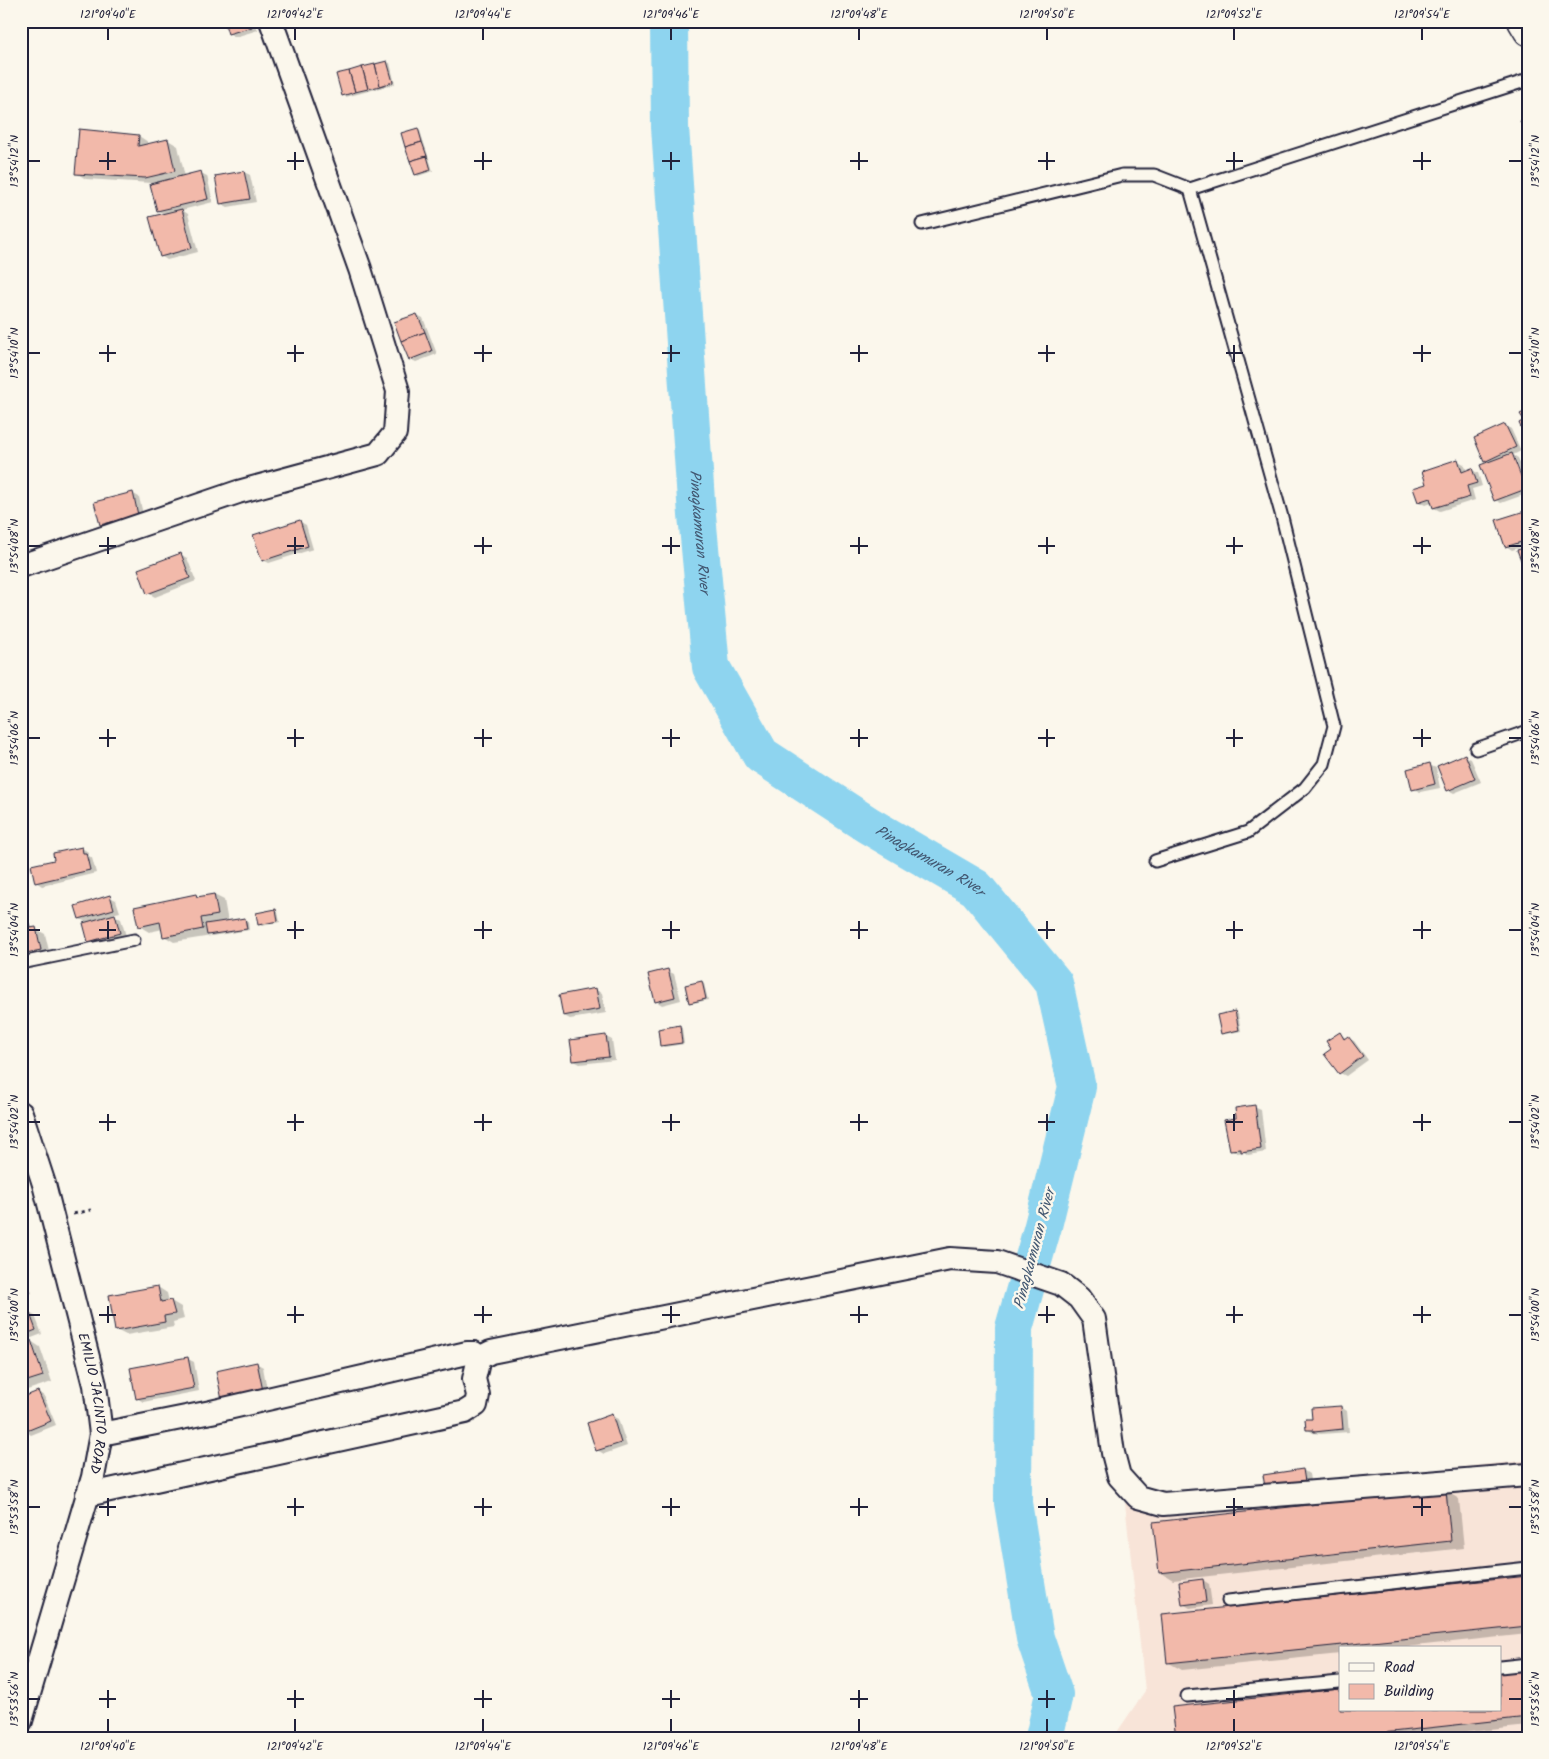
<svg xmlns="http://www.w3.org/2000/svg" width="1549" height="1759" font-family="Kalam,sans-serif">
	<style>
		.built { fill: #f8e4d8; fill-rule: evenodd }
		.shadow { fill: #0003 }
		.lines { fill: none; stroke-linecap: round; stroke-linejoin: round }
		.river { stroke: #8ed4ef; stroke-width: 38 }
		.building { fill: #f2b9aa; stroke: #22223b }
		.lane-casing { stroke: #22223b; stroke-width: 15 }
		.street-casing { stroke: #22223b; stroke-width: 26 }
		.secondary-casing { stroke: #22223b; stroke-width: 31 }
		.path { stroke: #22223b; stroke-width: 3; stroke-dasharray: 4 4; stroke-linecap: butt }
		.lane { stroke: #fbf7ec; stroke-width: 11 }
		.street { stroke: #fbf7ec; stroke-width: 22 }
		.secondary { stroke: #fbf7ec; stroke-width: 28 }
		.ticks { fill: none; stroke: #22223b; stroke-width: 2 }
		.labels { text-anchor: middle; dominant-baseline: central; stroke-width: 5; stroke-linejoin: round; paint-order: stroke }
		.street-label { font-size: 14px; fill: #22223b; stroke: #fbf7ec }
		.water-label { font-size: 15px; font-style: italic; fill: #425771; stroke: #fbf7ec }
		.neatline { fill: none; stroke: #22223b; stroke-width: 2 }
		.ticks-label { font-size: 12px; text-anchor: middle; fill: #22223b }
	</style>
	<rect width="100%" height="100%" fill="#fbf7ec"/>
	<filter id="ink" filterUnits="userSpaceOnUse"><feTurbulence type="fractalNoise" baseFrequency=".02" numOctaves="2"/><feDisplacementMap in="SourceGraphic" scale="10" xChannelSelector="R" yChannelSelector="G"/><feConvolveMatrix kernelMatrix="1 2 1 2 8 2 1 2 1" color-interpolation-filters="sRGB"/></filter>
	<g filter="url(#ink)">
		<path class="built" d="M 1528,1460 L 1528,1738 L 1113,1738 L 1145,1691 L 1125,1503 ZM 1340,1648 L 1500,1648 L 1500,1710 L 1340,1710 Z"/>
		<g class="shadow">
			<path d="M 225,21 L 255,21 L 258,30 L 235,37 L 229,33 Z"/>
			<path d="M 387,62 L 390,63 L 395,84 L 346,97 L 343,95 L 338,75 Z"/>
			<path d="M 417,129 L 420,131 L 433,171 L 418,176 L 416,174 Z"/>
			<path d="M 139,136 L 148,142 L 148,145 L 168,140 L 178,146 L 185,177 L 201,173 L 207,176 L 213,202 L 182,210 L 188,214 L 198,252 L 167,260 L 161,256 L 165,214 L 158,211 L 151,183 L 86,179 L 76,173 Z"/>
			<path d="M 244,172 L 250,175 L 256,202 L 228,207 L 222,204 L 216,177 Z"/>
			<path d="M 417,315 L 423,318 L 437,354 L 416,362 L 410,359 Z"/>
			<path d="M 1505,425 L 1511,429 L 1521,451 L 1513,455 L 1518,458 L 1528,483 L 1528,491 L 1515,458 L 1513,458 L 1526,494 L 1501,503 L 1495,500 L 1489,463 L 1485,461 Z"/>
			<path d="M 1458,461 L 1464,464 L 1467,471 L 1472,470 L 1478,473 L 1482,486 L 1472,489 L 1475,500 L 1440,511 L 1434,508 L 1433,503 L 1425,505 L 1419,502 L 1415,489 L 1427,485 Z"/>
			<path d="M 132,493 L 139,497 L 144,518 L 108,527 L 102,524 Z"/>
			<path d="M 1528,511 L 1528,545 L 1512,550 L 1506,546 Z"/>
			<path d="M 299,521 L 306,525 L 313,549 L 269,563 L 263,560 Z"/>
			<path d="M 180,554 L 187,558 L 196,581 L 155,597 L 148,593 Z"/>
			<path d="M 1465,756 L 1471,759 L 1481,782 L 1454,793 L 1448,790 Z"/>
			<path d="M 1429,765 L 1436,768 L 1440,788 L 1420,792 L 1414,789 Z"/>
			<path d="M 82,848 L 88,852 L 89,856 L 92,858 L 96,873 L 42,886 L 36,882 L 56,861 Z"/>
			<path d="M 196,895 L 200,897 L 214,895 L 224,900 L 228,922 L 245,919 L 248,921 L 249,930 L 174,942 L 164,936 L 163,929 L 149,932 L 139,926 Z"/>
			<path d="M 110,897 L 116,900 L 120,912 L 112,914 L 121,919 L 126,936 L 95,944 L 89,941 L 88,923 L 80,919 Z"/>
			<path d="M 276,911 L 278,912 L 280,922 L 262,926 L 259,924 Z"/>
			<path d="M 29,925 L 45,934 L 50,955 L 21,961 L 21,926 Z"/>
			<path d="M 668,971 L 674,974 L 681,1000 L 662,1005 L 656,1001 Z"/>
			<path d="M 701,982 L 704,984 L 708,1000 L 693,1003 L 690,1002 Z"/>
			<path d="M 596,990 L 602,993 L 606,1013 L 570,1019 L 564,1016 Z"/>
			<path d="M 1235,1012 L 1238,1014 L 1241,1031 L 1225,1034 L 1222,1033 Z"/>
			<path d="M 679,1027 L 682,1028 L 684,1044 L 664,1047 L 661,1045 Z"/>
			<path d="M 1340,1034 L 1347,1039 L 1348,1038 L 1354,1041 L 1368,1060 L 1346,1076 L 1340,1073 L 1332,1050 Z"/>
			<path d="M 606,1037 L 612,1040 L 615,1060 L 580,1064 L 574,1061 Z"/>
			<path d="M 1254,1107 L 1261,1110 L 1266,1152 L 1248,1155 L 1244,1152 L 1237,1153 L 1231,1149 L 1238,1119 Z"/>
			<path d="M 21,1268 L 32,1293 L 21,1297 Z"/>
			<path d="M 158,1287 L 167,1293 L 169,1302 L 171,1301 L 181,1307 L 184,1319 L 173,1322 L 174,1327 L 126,1335 L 116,1330 Z"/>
			<path d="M 29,1313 L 35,1316 L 42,1334 L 21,1342 L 21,1315 Z"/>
			<path d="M 31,1341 L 40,1347 L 52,1382 L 21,1392 L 21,1344 Z"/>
			<path d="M 188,1359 L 194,1362 L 199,1391 L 143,1402 L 137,1398 Z"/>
			<path d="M 256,1363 L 263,1367 L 268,1395 L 230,1403 Z"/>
			<path d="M 38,1392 L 44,1396 L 56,1425 L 31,1435 L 25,1431 Z"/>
			<path d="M 1341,1407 L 1347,1411 L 1349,1432 L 1321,1434 L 1313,1433 L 1307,1429 L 1314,1420 Z"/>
			<path d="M 612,1416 L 618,1419 L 627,1446 L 604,1454 L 597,1450 Z"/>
			<path d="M 1303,1470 L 1309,1474 L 1312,1491 L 1268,1493 Z"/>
			<path d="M 1446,1491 L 1459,1499 L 1464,1548 L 1173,1580 L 1160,1572 Z"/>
			<path d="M 1528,1577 L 1528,1634 L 1396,1648 L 1340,1648 L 1340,1654 L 1182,1670 L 1169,1663 Z"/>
			<path d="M 1203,1580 L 1209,1584 L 1212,1605 L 1190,1608 L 1183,1604 Z"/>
			<path d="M 1528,1670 L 1528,1726 L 1414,1738 L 1177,1738 L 1173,1708 L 1340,1690 L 1340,1710 L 1500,1710 Z"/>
		</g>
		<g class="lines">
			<path class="river" id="s1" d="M 669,21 L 670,127 L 697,515 L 711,667 L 761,755 L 868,825 L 976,888 L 1054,983 L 1077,1087 L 1043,1226 L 1014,1328 L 1013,1503 L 1035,1638 L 1054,1694 L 1044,1738"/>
		</g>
		<g class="building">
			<path d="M 224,21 L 251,21 L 252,27 L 228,34 Z"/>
			<path d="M 387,61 L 393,82 L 380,86 L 375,64 Z"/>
			<path d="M 375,64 L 380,86 L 368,89 L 362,67 Z"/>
			<path d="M 362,67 L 368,89 L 355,92 L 349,71 Z"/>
			<path d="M 349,71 L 355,92 L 342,96 L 336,74 Z"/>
			<path d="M 1528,118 L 1528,139 L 1520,121 Z"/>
			<path d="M 418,128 L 422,142 L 405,147 L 401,133 Z"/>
			<path d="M 79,129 L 139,135 L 138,146 L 168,139 L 175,171 L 145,178 L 75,174 Z"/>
			<path d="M 422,142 L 427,156 L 410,161 L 405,147 Z"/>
			<path d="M 427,156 L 431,170 L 415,175 L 410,161 Z"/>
			<path d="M 201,171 L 208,199 L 157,211 L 150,184 Z"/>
			<path d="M 244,171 L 250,199 L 220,204 L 215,176 Z"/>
			<path d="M 182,209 L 192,248 L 160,257 L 149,217 Z"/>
			<path d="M 417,314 L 425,332 L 401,341 L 394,322 Z"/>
			<path d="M 425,332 L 432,351 L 409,360 L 401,341 Z"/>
			<path d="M 1528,410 L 1528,443 L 1519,423 L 1524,420 L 1520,414 Z"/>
			<path d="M 1505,424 L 1516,447 L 1484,462 L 1474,438 Z"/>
			<path d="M 1512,453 L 1526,489 L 1494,501 L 1480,465 Z"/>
			<path d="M 1458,459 L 1462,472 L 1472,468 L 1477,483 L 1467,486 L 1470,497 L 1433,508 L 1430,498 L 1418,502 L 1413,488 L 1426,484 L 1422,471 Z"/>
			<path d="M 133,492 L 138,515 L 100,525 L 94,502 Z"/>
			<path d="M 1528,510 L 1528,540 L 1505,547 L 1496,520 Z"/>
			<path d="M 300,520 L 308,546 L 262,561 L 253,535 Z"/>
			<path d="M 1528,547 L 1528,578 L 1517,550 Z"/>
			<path d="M 181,553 L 190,578 L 147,594 L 138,569 Z"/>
			<path d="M 1465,754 L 1475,779 L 1447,791 L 1437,766 Z"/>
			<path d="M 1430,763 L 1435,784 L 1412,790 L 1407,769 Z"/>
			<path d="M 82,847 L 83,853 L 86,853 L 90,870 L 35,883 L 31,865 L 54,860 L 53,853 Z"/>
			<path d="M 196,894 L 197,897 L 214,894 L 218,915 L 201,918 L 203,929 L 163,937 L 160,922 L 138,927 L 134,907 Z"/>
			<path d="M 110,895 L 114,909 L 79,919 L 75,906 Z"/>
			<path d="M 276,909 L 278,921 L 258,925 L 256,913 Z"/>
			<path d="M 115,914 L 120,933 L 88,942 L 83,923 Z"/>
			<path d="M 245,918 L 247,929 L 207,935 L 205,924 Z"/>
			<path d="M 29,923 L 30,928 L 36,927 L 41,950 L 21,954 L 21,925 Z"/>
			<path d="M 668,969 L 675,997 L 655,1002 L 648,974 Z"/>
			<path d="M 702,981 L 706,999 L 689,1003 L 685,985 Z"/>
			<path d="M 596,988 L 600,1009 L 563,1016 L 559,995 Z"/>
			<path d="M 1235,1011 L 1239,1030 L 1221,1034 L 1217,1015 Z"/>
			<path d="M 680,1025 L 682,1043 L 660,1046 L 658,1029 Z"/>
			<path d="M 1340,1032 L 1344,1039 L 1348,1036 L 1363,1056 L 1339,1074 L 1324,1054 L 1331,1049 L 1326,1041 Z"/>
			<path d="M 606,1035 L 609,1057 L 573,1061 L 570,1040 Z"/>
			<path d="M 1255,1105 L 1261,1149 L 1241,1152 L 1241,1149 L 1230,1150 L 1224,1120 L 1236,1118 L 1235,1108 Z"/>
			<path d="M 21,1276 L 26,1290 L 21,1291 Z"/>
			<path d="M 158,1286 L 161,1302 L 171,1300 L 175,1314 L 164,1316 L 165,1322 L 115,1331 L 109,1295 Z"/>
			<path d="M 29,1311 L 36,1330 L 21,1336 L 21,1314 Z"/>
			<path d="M 31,1340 L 43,1376 L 21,1383 L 21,1343 Z"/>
			<path d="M 188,1357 L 194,1388 L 136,1399 L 130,1368 Z"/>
			<path d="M 257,1362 L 263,1391 L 222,1400 L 216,1371 Z"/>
			<path d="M 38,1391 L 51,1421 L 24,1432 L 21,1426 L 21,1398 Z"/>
			<path d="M 1341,1406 L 1343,1429 L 1314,1432 L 1313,1430 L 1306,1430 L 1305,1419 L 1312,1419 L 1311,1408 Z"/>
			<path d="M 612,1414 L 621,1443 L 596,1451 L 587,1423 Z"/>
			<path d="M 1303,1469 L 1306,1488 L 1266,1494 L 1263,1475 Z"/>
			<path d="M 1446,1490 L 1451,1541 L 1159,1573 L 1153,1522 Z"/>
			<path d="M 1528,1576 L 1528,1626 L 1167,1663 L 1162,1614 Z"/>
			<path d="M 1203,1579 L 1206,1602 L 1182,1605 L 1179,1582 Z"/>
			<path d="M 1528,1669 L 1528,1717 L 1337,1738 L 1176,1738 L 1172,1707 L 1340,1689 L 1340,1710 L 1500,1710 L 1500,1672 Z"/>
		</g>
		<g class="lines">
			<g class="lane-casing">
				<g id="lane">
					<path d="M 922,224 L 1122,175 L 1154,175 L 1190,189"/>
					<path d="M 1476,749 L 1528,731"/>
					<path d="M 1155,861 L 1248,832 L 1305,788 L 1324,764 L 1334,726 L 1282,517 L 1190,189 L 1528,80"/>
					<path d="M 21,963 L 134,940"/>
					<path d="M 1228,1601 L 1528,1568"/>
					<path d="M 1500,1667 L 1528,1664"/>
					<path d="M 1187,1696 L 1340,1682"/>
				</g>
			</g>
			<g class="street-casing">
				<g id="street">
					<path d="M 21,566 L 238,492 L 378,454 L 395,433 L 398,391 L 360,269 L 271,21"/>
					<path id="s2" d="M 21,1113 L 44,1184 L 95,1385 L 101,1434 L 93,1477 L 21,1721"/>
					<path d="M 101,1434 L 211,1412 L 467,1353 L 474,1353 L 479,1358"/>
					<path d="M 87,1495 L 465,1412 L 476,1405 L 478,1395 L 474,1379 L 479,1358 L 491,1352 L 950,1259 L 997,1262 L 1061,1284 L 1079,1298 L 1094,1319 L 1113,1453 L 1119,1476 L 1138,1497 L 1163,1504 L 1528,1475"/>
				</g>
			</g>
			<g class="secondary-casing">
				<path id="secondary" d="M 1522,21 L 1528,31"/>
			</g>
			<path class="path" d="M 73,1214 L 91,1210"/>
			<use href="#lane" class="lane"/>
			<use href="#street" class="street"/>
			<use href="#secondary" class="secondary"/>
		</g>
	</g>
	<path class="ticks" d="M 108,28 L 108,40M 295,28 L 295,40M 483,28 L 483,40M 671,28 L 671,40M 859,28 L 859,40M 1047,28 L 1047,40M 1234,28 L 1234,40M 1422,28 L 1422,40M 108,152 L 108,170M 295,152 L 295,170M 483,152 L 483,170M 671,152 L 671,170M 859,152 L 859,170M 1047,152 L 1047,170M 1234,152 L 1234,170M 1422,152 L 1422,170M 28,161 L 40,161M 99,161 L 116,161M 287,161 L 304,161M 474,161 L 492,161M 662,161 L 680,161M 850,161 L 868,161M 1038,161 L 1055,161M 1226,161 L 1243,161M 1413,161 L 1431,161M 1509,161 L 1522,161M 108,345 L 108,362M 295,345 L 295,362M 483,345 L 483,362M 671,345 L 671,362M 859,345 L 859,362M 1047,345 L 1047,362M 1234,345 L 1234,362M 1422,345 L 1422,362M 28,353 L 40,353M 99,353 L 116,353M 287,353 L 304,353M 474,353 L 492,353M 662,353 L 680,353M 850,353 L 868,353M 1038,353 L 1055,353M 1226,353 L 1243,353M 1413,353 L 1431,353M 1509,353 L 1522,353M 108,537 L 108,554M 295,537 L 295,554M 483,537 L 483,554M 671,537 L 671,554M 859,537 L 859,554M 1047,537 L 1047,554M 1234,537 L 1234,554M 1422,537 L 1422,554M 28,546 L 40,546M 99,546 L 116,546M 287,546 L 304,546M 474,546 L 492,546M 662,546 L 680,546M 850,546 L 868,546M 1038,546 L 1055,546M 1226,546 L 1243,546M 1413,546 L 1431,546M 1509,546 L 1522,546M 108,729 L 108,747M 295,729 L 295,747M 483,729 L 483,747M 671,729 L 671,747M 859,729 L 859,747M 1047,729 L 1047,747M 1234,729 L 1234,747M 1422,729 L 1422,747M 28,738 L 40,738M 99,738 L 116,738M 287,738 L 304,738M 474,738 L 492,738M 662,738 L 680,738M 850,738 L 868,738M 1038,738 L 1055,738M 1226,738 L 1243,738M 1413,738 L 1431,738M 1509,738 L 1522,738M 108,921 L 108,939M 295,921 L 295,939M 483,921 L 483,939M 671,921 L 671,939M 859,921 L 859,939M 1047,921 L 1047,939M 1234,921 L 1234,939M 1422,921 L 1422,939M 28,930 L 40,930M 99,930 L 116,930M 287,930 L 304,930M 474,930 L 492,930M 662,930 L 680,930M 850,930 L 868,930M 1038,930 L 1055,930M 1226,930 L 1243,930M 1413,930 L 1431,930M 1509,930 L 1522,930M 108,1114 L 108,1131M 295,1114 L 295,1131M 483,1114 L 483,1131M 671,1114 L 671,1131M 859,1114 L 859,1131M 1047,1114 L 1047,1131M 1234,1114 L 1234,1131M 1422,1114 L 1422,1131M 28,1122 L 40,1122M 99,1122 L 116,1122M 287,1122 L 304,1122M 474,1122 L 492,1122M 662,1122 L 680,1122M 850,1122 L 868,1122M 1038,1122 L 1055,1122M 1226,1122 L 1243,1122M 1413,1122 L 1431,1122M 1509,1122 L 1522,1122M 108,1306 L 108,1323M 295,1306 L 295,1323M 483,1306 L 483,1323M 671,1306 L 671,1323M 859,1306 L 859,1323M 1047,1306 L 1047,1323M 1234,1306 L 1234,1323M 1422,1306 L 1422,1323M 28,1315 L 40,1315M 99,1315 L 116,1315M 287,1315 L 304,1315M 474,1315 L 492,1315M 662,1315 L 680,1315M 850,1315 L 868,1315M 1038,1315 L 1055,1315M 1226,1315 L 1243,1315M 1413,1315 L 1431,1315M 1509,1315 L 1522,1315M 108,1498 L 108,1516M 295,1498 L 295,1516M 483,1498 L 483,1516M 671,1498 L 671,1516M 859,1498 L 859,1516M 1047,1498 L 1047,1516M 1234,1498 L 1234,1516M 1422,1498 L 1422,1516M 28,1507 L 40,1507M 99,1507 L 116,1507M 287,1507 L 304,1507M 474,1507 L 492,1507M 662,1507 L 680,1507M 850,1507 L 868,1507M 1038,1507 L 1055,1507M 1226,1507 L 1243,1507M 1413,1507 L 1431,1507M 1509,1507 L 1522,1507M 108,1690 L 108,1708M 295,1690 L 295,1708M 483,1690 L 483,1708M 671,1690 L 671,1708M 859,1690 L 859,1708M 1047,1690 L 1047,1708M 1234,1690 L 1234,1708M 28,1699 L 40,1699M 99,1699 L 116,1699M 287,1699 L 304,1699M 474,1699 L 492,1699M 662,1699 L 680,1699M 850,1699 L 868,1699M 1038,1699 L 1055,1699M 1226,1699 L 1243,1699M 1509,1699 L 1522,1699M 108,1719 L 108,1732M 295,1719 L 295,1732M 483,1719 L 483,1732M 671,1719 L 671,1732M 859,1719 L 859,1732M 1047,1719 L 1047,1732M 1234,1719 L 1234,1732M 1422,1719 L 1422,1732"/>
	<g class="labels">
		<g class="street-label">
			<text stroke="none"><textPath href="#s2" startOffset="300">EMILIO JACINTO ROAD</textPath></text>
		</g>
		<g class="water-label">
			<text stroke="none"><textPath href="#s1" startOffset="512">Pinagkamuran River</textPath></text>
			<text stroke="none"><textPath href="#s1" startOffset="948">Pinagkamuran River</textPath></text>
			<text transform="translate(1035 1249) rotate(-75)">Pinagkamuran River</text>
		</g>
	</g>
	<rect width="1549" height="1759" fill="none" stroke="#fbf7ec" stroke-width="55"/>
	<rect x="1339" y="1646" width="162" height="65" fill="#fbf7ec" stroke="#a4a2a5"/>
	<rect x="1349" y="1663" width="25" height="8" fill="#fbf7ec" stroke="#a4a2a5"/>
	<text x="1384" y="1672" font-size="15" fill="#22223b">Road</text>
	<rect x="1349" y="1684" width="25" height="15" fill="#f2b9aa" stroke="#a4a2a5"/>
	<text x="1384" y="1696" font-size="15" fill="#22223b">Building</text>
	<rect x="28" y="28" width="1494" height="1704" class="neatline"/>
	<g class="ticks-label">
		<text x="108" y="18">121°09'40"E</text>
		<text x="295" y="18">121°09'42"E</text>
		<text x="483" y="18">121°09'44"E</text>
		<text x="671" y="18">121°09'46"E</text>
		<text x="859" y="18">121°09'48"E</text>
		<text x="1047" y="18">121°09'50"E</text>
		<text x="1234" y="18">121°09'52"E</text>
		<text x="1422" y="18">121°09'54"E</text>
		<text transform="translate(14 161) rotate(-90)" y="4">13°54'12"N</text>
		<text transform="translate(1535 161) rotate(-90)" y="4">13°54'12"N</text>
		<text transform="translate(14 353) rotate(-90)" y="4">13°54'10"N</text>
		<text transform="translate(1535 353) rotate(-90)" y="4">13°54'10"N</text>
		<text transform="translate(14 546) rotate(-90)" y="4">13°54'08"N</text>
		<text transform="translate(1535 546) rotate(-90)" y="4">13°54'08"N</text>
		<text transform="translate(14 738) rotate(-90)" y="4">13°54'06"N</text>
		<text transform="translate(1535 738) rotate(-90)" y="4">13°54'06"N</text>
		<text transform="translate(14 930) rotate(-90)" y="4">13°54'04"N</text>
		<text transform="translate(1535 930) rotate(-90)" y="4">13°54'04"N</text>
		<text transform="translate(14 1122) rotate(-90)" y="4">13°54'02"N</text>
		<text transform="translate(1535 1122) rotate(-90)" y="4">13°54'02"N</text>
		<text transform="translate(14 1315) rotate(-90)" y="4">13°54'00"N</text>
		<text transform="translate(1535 1315) rotate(-90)" y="4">13°54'00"N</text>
		<text transform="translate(14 1507) rotate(-90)" y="4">13°53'58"N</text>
		<text transform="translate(1535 1507) rotate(-90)" y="4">13°53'58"N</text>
		<text transform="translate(14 1699) rotate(-90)" y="4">13°53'56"N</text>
		<text transform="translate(1535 1699) rotate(-90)" y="4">13°53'56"N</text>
		<text x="108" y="1750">121°09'40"E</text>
		<text x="295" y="1750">121°09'42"E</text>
		<text x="483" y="1750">121°09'44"E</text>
		<text x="671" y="1750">121°09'46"E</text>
		<text x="859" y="1750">121°09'48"E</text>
		<text x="1047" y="1750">121°09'50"E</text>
		<text x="1234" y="1750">121°09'52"E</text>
		<text x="1422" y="1750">121°09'54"E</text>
	</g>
</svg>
